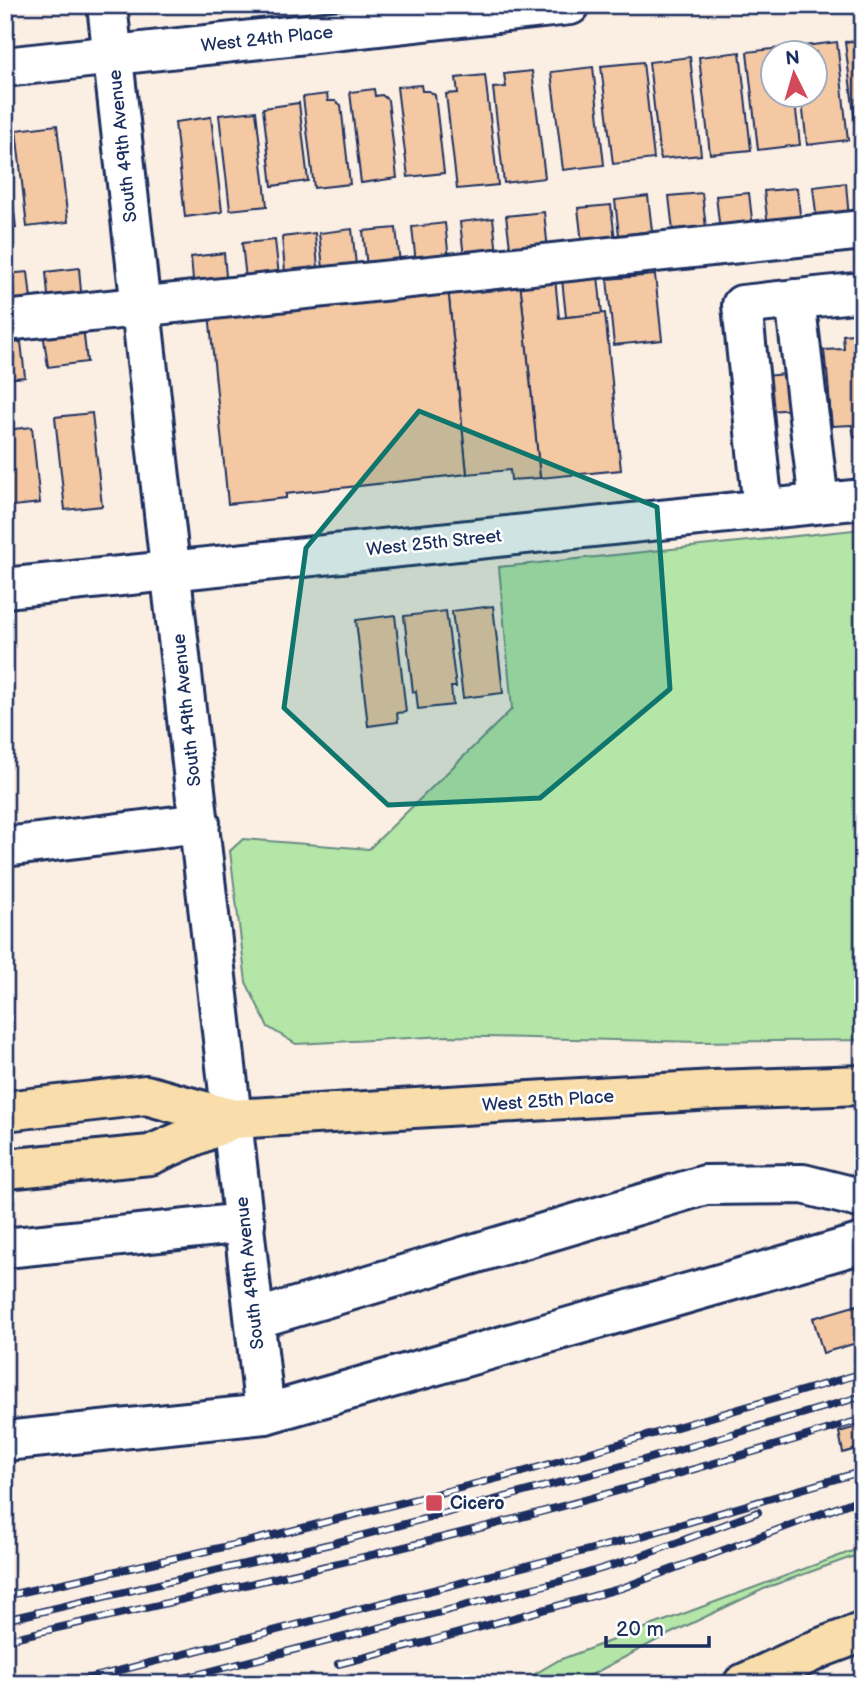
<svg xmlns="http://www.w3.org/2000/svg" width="868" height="1689" font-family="'Balsamiq Sans',sans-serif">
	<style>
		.green { fill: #b4e6a7; stroke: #688a82; stroke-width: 2 }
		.building { fill: #f3c8a3; stroke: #1b2f5e; stroke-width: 2 }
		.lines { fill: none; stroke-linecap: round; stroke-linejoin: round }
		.minor-casing { stroke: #1b2f5e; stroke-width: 44 }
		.major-casing { stroke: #1b2f5e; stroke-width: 44 }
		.minor { stroke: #fff; stroke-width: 38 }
		.major { stroke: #f9deab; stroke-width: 38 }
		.rail-casing { stroke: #1b2f5e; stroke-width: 8 }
		.rail { stroke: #fff; stroke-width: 5; stroke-dasharray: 16; stroke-linecap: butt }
		.marked { fill: #0f766e; fill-opacity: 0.2; stroke: #0f766e; stroke-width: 5; stroke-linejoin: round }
		.poi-dot { fill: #d1495b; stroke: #fff; stroke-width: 2.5 }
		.labels { text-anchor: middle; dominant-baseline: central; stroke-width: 5; stroke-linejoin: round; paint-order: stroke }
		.street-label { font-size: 18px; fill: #1b2f5e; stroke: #fff }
		.poi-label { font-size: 18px; font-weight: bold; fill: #1b2f5e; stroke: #fff; text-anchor: start }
	</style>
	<rect width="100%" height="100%" fill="#fbeee3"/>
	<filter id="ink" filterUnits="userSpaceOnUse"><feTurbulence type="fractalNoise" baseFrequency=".0143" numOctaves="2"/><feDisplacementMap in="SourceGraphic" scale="14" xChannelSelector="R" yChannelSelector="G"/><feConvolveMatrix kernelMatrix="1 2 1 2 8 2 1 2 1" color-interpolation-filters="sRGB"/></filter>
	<g filter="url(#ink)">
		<g class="green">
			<path d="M 863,529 L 863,1040 L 700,1042 L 447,1036 L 296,1044 L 268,1027 L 246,982 L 230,851 L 243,839 L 369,849 L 512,709 L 499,567 Z"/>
			<path d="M 863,1547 L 863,1553 L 768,1587 L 663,1637 L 574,1684 L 518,1684 L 559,1660 Z"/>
		</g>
		<g class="building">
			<path d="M 863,40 L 863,139 L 857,139 L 845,42 Z"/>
			<path d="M 837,42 L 848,140 L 807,145 L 801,94 L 816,94 L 816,52 L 796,52 L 796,47 Z"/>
			<path d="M 788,47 L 789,52 L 774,52 L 774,94 L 794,94 L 800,145 L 758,150 L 747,52 Z"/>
			<path d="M 740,52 L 751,150 L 710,154 L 699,57 Z"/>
			<path d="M 690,57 L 701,155 L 660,159 L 649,62 Z"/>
			<path d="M 643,62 L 654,159 L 613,164 L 601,66 Z"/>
			<path d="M 593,67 L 604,165 L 563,170 L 551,72 Z"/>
			<path d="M 532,71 L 545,178 L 504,183 L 493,88 L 506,87 L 504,74 Z"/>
			<path d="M 485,75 L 498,185 L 457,189 L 446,94 L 458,93 L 456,78 Z"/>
			<path d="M 421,85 L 422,91 L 429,91 L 435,95 L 444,173 L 408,177 L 397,87 Z"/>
			<path d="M 374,89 L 375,96 L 382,95 L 388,100 L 397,178 L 361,183 L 350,92 Z"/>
			<path d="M 327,94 L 328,101 L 335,101 L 341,105 L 350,184 L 314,188 L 303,97 Z"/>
			<path d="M 299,103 L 308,181 L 272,186 L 263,108 Z"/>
			<path d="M 256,111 L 267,206 L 230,210 L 219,115 Z"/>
			<path d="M 211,117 L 222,212 L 185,217 L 175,122 Z"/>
			<path d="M 57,125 L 68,222 L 27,227 L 16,130 Z"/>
			<path d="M 5,135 L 16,228 L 5,229 Z"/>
			<path d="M 846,183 L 849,219 L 817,222 L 813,187 Z"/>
			<path d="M 797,188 L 801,223 L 768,227 L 764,191 Z"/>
			<path d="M 702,193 L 706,228 L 673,231 L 669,196 Z"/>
			<path d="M 749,193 L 753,228 L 720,231 L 716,196 Z"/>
			<path d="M 648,196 L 652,231 L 619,235 L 615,200 Z"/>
			<path d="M 611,205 L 615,240 L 582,243 L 578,208 Z"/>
			<path d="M 544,212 L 548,250 L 511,254 L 506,216 Z"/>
			<path d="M 493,218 L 497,254 L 464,257 L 460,222 Z"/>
			<path d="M 445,223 L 449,259 L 416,263 L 412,227 Z"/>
			<path d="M 396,228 L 400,263 L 367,267 L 363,231 Z"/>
			<path d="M 352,229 L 356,265 L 323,268 L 319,233 Z"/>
			<path d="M 315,233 L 318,268 L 285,272 L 282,237 Z"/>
			<path d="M 275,240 L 279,276 L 246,279 L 242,243 Z"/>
			<path d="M 224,253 L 227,288 L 194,292 L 191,257 Z"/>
			<path d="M 79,268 L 82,303 L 49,307 L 46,272 Z"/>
			<path d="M 28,272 L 32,308 L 5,311 L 5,274 Z"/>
			<path d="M 655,275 L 662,340 L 614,345 L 607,279 Z"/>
			<path d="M 598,276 L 602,314 L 566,317 L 562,279 Z"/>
			<path d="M 555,278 L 559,318 L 605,313 L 621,470 L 540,478 L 520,281 Z"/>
			<path d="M 520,281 L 540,478 L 511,480 L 510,470 L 467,474 L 448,288 Z"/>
			<path d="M 448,288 L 467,474 L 286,494 L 286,498 L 228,504 L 209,313 Z"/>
			<path d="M 83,327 L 87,362 L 48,367 L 43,332 Z"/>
			<path d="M 863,333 L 863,436 L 854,437 L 852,425 L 832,426 L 824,350 L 844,349 L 843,335 Z"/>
			<path d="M 21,342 L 25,377 L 5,379 L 5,344 Z"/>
			<path d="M 827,370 L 830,406 L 758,412 L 754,377 Z"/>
			<path d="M 92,413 L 102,506 L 65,510 L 55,417 Z"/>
			<path d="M 32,427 L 40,503 L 5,507 L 5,430 Z"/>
			<path d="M 493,606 L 503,693 L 463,698 L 452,611 Z"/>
			<path d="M 446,611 L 456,687 L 451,687 L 453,705 L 418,709 L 416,691 L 413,692 L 404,616 Z"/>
			<path d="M 395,615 L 406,712 L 397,713 L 398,722 L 368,726 L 356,620 Z"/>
			<path d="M 861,1304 L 863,1341 L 823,1353 L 813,1318 Z"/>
			<path d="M 863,1425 L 863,1447 L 843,1453 L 839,1432 Z"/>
		</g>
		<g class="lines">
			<g class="minor-casing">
				<g id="minor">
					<path d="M 107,5 L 265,1414"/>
					<path d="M 5,67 L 570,5"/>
					<path d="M 795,299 L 819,503"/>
					<path d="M 5,321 L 863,230"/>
					<path d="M 763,509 L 742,305 L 863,292"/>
					<path d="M 5,588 L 863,499"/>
					<path d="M 5,847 L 200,823"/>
					<path d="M 5,1248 L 245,1223"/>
					<path d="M 255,1319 L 705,1185 L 803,1184 L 863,1199"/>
					<path d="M 5,1441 L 265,1414 L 863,1243"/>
				</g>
			</g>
			<g class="major-casing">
				<g id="major">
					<path d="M 5,1111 L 146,1095 L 233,1119 L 714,1090 L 863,1085"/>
					<path d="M 5,1169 L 150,1155 L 233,1119"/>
					<path d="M 743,1684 L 823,1647 L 863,1632"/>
				</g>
			</g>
			<use href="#minor" class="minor"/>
			<use href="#major" class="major"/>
			<g class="rail-casing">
				<g id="rail">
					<path d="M 5,1596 L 255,1540 L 522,1472 L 863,1373"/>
					<path d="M 5,1620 L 330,1544 L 640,1461 L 863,1396"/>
					<path d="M 5,1640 C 183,1599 361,1560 537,1513 C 646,1484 754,1452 863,1419"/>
					<path d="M 338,1664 L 423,1643 L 622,1588 L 863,1498"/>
					<path d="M 67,1684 L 635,1538 L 863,1471"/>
					<path d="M 161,1684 L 565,1580 L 636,1558 L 758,1512"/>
				</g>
			</g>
			<use href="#rail" class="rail"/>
		</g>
	</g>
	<path class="marked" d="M 419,411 L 657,507 L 670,689 L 540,798 L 388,805 L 284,708 L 306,548 Z"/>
	<rect class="poi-dot" x="425" y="1494" width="18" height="18" rx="3.5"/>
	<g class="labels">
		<g class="street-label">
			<text transform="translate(267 39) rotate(-6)">West 24th Place</text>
			<text transform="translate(123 146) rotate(-96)">South 49th Avenue</text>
			<text transform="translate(434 543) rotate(-6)">West 25th Street</text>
			<text transform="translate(187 710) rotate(-96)">South 49th Avenue</text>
			<text transform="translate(548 1101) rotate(-4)">West 25th Place</text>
			<text transform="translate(250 1273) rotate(-96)">South 49th Avenue</text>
		</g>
		<g class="poi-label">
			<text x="450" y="1503">Cicero</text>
		</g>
	</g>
	<rect width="868" height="1689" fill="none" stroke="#fff" stroke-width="28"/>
	<rect x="14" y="14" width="840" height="1661" fill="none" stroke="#1b2f5e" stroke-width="2.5" filter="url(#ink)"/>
	<g transform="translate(794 74) rotate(355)"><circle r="33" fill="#ffffff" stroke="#a4acbf" stroke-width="2"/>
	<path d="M0-5L12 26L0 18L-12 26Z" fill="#d1495b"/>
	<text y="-10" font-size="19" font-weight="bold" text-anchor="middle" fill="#1b2f5e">N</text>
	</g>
	<path d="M606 1636v10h103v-10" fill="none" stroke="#1b2f5e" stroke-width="3.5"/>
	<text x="616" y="1636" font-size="21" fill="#1b2f5e" stroke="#ffffff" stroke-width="5" paint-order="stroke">20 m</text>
</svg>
